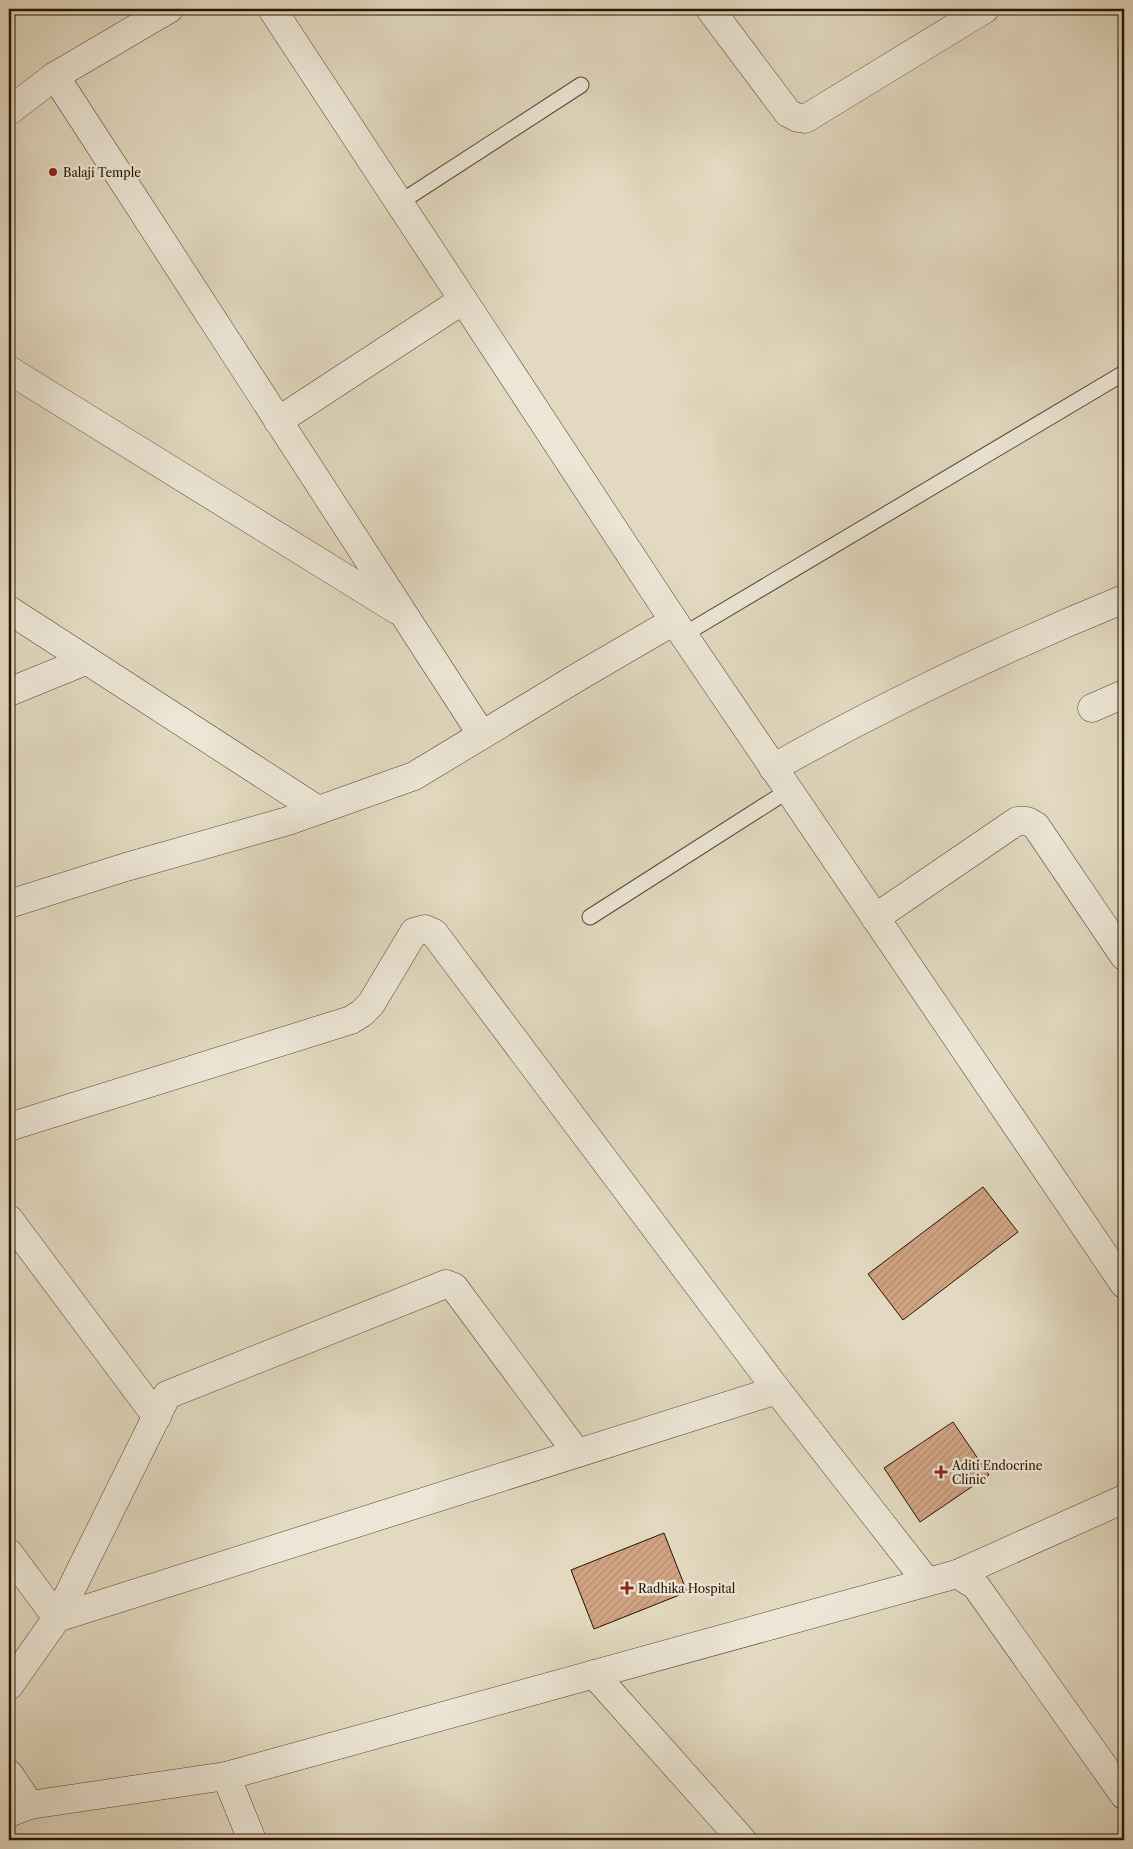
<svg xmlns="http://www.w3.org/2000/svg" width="1133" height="1849" font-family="'Libre Caslon Text',serif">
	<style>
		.building { fill: url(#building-hatch); stroke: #2a1200 }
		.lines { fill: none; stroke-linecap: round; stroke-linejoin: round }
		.service-casing { stroke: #584430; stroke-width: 17 }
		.minor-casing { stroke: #584430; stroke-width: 29 }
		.tertiary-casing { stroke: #584430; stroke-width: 29 }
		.service { stroke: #ece6d6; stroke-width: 15 }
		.minor { stroke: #ece6d6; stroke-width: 28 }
		.tertiary { stroke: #ece6d6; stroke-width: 28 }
		.poi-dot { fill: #8f2418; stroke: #ece6d6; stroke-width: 2 }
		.labels { text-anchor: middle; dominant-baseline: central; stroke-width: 5; stroke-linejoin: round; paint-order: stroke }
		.poi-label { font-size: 12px; fill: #2a1200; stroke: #ece6d6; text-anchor: start }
	</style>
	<defs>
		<pattern id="building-hatch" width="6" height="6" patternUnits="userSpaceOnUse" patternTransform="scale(1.25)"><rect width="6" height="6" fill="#d0a483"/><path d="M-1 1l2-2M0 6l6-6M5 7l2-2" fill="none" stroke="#b38c6f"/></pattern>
	</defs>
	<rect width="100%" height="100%" fill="#e2d9c0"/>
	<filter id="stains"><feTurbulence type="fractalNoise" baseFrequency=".004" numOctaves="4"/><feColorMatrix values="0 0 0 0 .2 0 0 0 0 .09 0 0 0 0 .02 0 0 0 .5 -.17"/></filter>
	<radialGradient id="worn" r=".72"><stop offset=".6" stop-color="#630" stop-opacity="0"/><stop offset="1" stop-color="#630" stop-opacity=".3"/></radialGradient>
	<g class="building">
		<path d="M 983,1187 L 1018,1232 L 903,1320 L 868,1274 Z"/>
		<path d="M 953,1422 L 989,1475 L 920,1522 L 884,1468 Z"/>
		<path d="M 664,1533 L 687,1592 L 594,1629 L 571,1570 Z"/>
	</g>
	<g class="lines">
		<g class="service-casing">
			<g id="service">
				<path d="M 399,203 L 581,85"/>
				<path d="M 683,635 L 1124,373"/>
				<path d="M 590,917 L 789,790"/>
			</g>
		</g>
		<g class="minor-casing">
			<g id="minor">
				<path d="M 710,9 L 788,113 L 798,118 L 805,119 L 985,9"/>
				<path d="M 55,76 L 482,735"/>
				<path d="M 9,111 L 55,76 L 169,9"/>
				<path d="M 9,370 L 397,610"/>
				<path d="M 278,421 L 463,300"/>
				<path d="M 9,610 L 318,810"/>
				<path d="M 9,692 L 85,661"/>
				<path d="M 1092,708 L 1124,694"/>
				<path d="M 773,768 C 886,704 1004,648 1124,599"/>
				<path d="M 9,904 L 126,867 L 288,821 L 414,776 L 578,677 L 674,621"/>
				<path d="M 875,918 L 1017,821 L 1027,821 L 1036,826 L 1124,956"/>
				<path d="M 9,1127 L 351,1020 L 362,1013 L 371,1004 L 414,932 L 425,929 L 434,933 L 777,1390 L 927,1582"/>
				<path d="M 9,1219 L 157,1417"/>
				<path d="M 9,1553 L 57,1618 L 167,1395 L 446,1284 L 454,1287 L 577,1453"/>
				<path d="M 957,1574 L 976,1586 L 1124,1795"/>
				<path d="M 594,1674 L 742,1840"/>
				<path d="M 9,1686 L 57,1618 L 777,1390"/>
				<path d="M 9,1774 L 30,1805"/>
				<path d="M 226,1776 L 252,1840"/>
			</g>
		</g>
		<g class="tertiary-casing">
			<g id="tertiary">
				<path d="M 272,9 L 674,621 L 1124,1284"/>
				<path d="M 9,1813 L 30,1805 L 226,1776 L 957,1574 L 1124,1499"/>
			</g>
		</g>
		<use href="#service" class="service"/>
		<use href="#minor" class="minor"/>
		<use href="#tertiary" class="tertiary"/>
	</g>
	<g class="poi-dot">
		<circle cx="53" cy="172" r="5"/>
		<path d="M938.5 1464.5h5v5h5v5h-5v5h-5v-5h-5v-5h5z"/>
		<path d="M624.5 1580.5h5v5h5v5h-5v5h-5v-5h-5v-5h5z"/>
	</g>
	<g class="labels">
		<g class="poi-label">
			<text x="63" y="172">Balaji Temple</text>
			<text x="952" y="1465">Aditi Endocrine<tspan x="952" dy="14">Clinic</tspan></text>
			<text x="638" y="1588">Radhika Hospital</text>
		</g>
	</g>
	<rect width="1133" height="1849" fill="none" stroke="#e2d9c0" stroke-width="30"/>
	<rect x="10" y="10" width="1113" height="1829" fill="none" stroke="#2a1200" stroke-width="2.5"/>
	<rect x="15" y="15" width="1103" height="1819" fill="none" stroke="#2a1200"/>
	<rect width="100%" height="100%" filter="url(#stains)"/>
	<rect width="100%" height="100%" fill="url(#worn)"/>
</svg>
